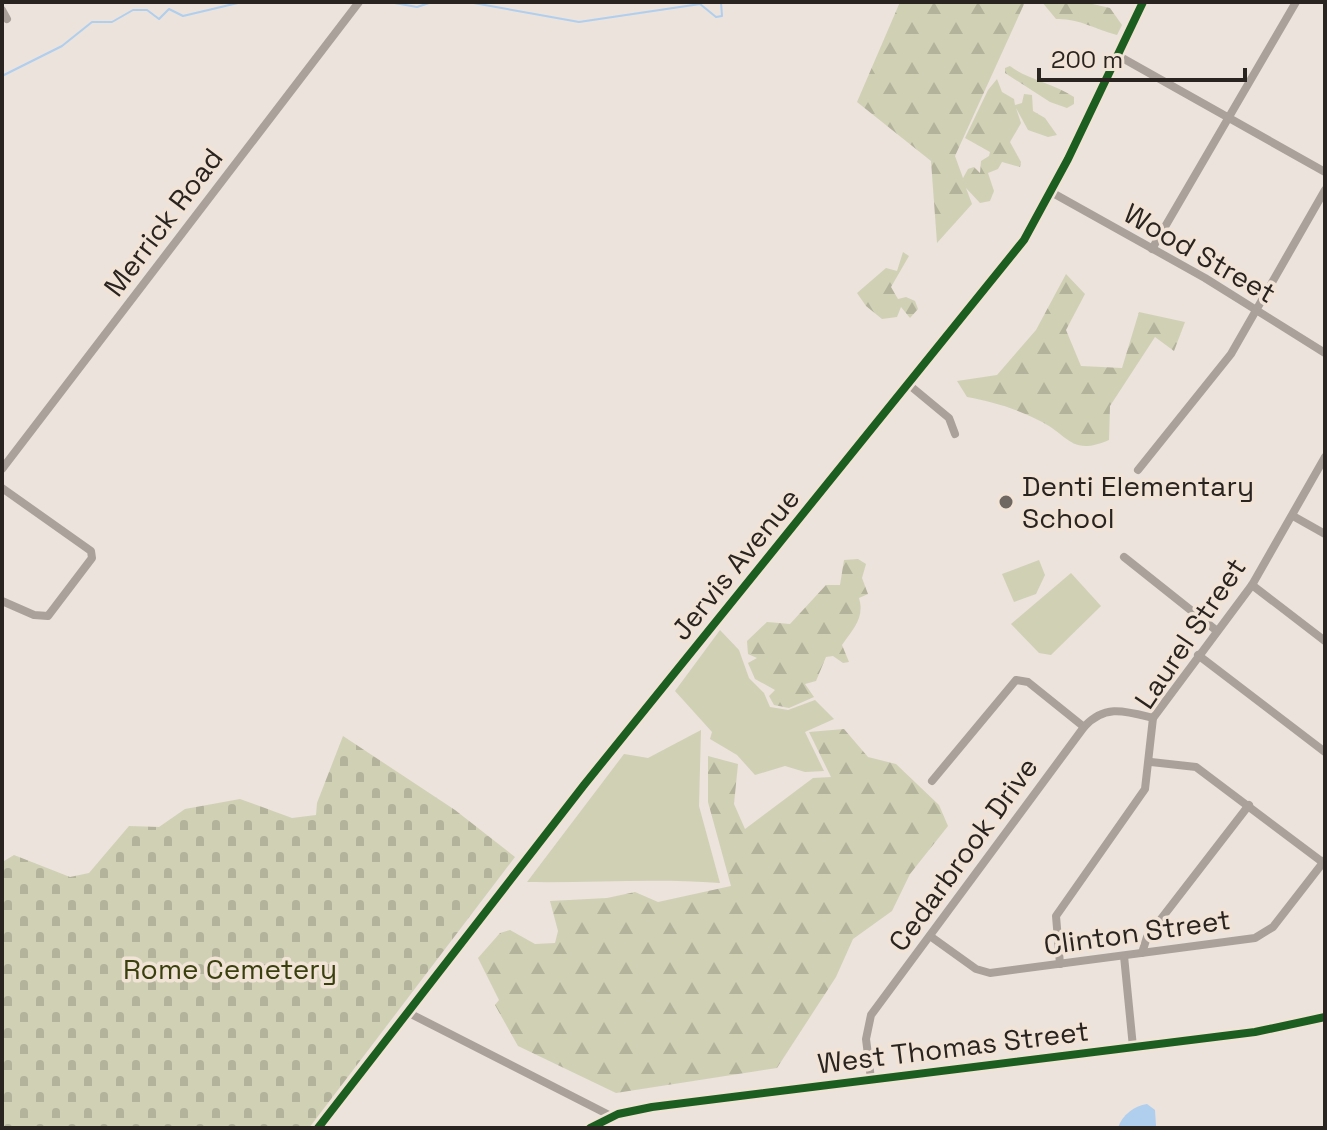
<svg xmlns="http://www.w3.org/2000/svg" width="1327" height="1130" font-family="'Space Grotesk',sans-serif">
	<style>
		.green { fill: #d0d0b5 }
		.forest { fill: url(#forest-firs) }
		.cemetery { fill: url(#cemetery-stones) }
		.water { fill: #b0ceee }
		.lines { fill: none; stroke-linecap: round; stroke-linejoin: round }
		.stream { stroke: #b0ceee; stroke-width: 2 }
		.minor { stroke: #aaa19b; stroke-width: 8 }
		.cycleway-casing { stroke: #f1e3d6; stroke-width: 13 }
		.cycleway { stroke: #1b5e20; stroke-width: 8 }
		.poi-dot { fill: #6e6762; stroke: #f1e3d6; stroke-width: 3 }
		.labels { text-anchor: middle; dominant-baseline: central; stroke-width: 7; stroke-linejoin: round; paint-order: stroke }
		.street-label { font-size: 28px; fill: #2a2420; stroke: #f1e3d6 }
		.poi-label { font-size: 28px; fill: #2a2420; stroke: #f1e3d6; text-anchor: start }
		.park-label { font-size: 28px; fill: #3a3f0e; stroke: #f1e3d6 }
	</style>
	<defs>
		<pattern id="forest-firs" width="22" height="20" patternUnits="userSpaceOnUse" patternTransform="scale(2)"><rect width="22" height="20" fill="#d0d0b5"/><path d="M5 1l3.5 6h-7zM16 11l3.5 6h-7z" fill="#b3b29b"/></pattern>
		<pattern id="cemetery-stones" width="16" height="16" patternUnits="userSpaceOnUse" patternTransform="scale(2)"><rect width="16" height="16" fill="#d0d0b5"/><path d="M2 7V4a2 2 0 0 1 4 0v3zM10 15v-3a2 2 0 0 1 4 0v3z" fill="#b3b29b"/></pattern>
	</defs>
	<rect width="100%" height="100%" fill="#ebe3dc"/>
	<g class="green">
		<path d="M 1039,560 L 1045,575 L 1036,594 L 1014,602 L 1002,574 Z"/>
		<path d="M 1071,573 L 1101,606 L 1051,655 L 1039,653 L 1011,624 Z"/>
		<path d="M 720,630 L 739,650 L 749,678 L 764,693 L 770,707 L 788,710 L 815,700 L 834,719 L 805,732 L 824,771 L 805,772 L 785,766 L 755,775 L 737,755 L 710,739 L 712,732 L 675,691 Z"/>
		<path d="M 701,730 L 699,806 L 720,883 C 655,878 592,883 527,882 L 624,754 L 648,758 Z"/>
	</g>
	<g class="forest">
		<path d="M 900,2 L 1025,2 L 955,156 L 963,178 L 968,169 L 974,167 L 980,173 L 981,161 L 989,156 L 990,152 L 965,138 L 988,90 L 997,79 L 1002,92 L 1014,99 L 1015,105 L 1022,103 L 1024,94 L 1032,95 L 1033,111 L 1045,118 L 1057,135 L 1048,137 L 1028,130 L 1016,108 L 1021,123 L 1010,142 L 1021,162 L 1020,167 L 1002,162 L 998,169 L 988,173 L 994,191 L 990,201 L 980,203 L 966,188 L 972,204 L 937,243 L 931,161 L 857,102 Z"/>
		<path d="M 1042,2 L 1084,2 L 1110,8 L 1122,25 L 1117,35 C 1095,29 1078,18 1056,19 Z"/>
		<path d="M 1010,66 C 1026,79 1053,83 1074,97 L 1074,104 L 1067,108 L 1050,102 L 1005,73 L 1005,68 Z"/>
		<path d="M 903,252 L 909,256 L 891,287 L 898,299 L 906,297 L 915,301 L 918,309 L 910,318 L 901,307 L 897,317 L 882,319 L 866,306 L 857,293 L 886,268 L 897,271 Z"/>
		<path d="M 1066,274 L 1085,294 L 1066,330 L 1081,366 L 1122,368 L 1139,312 L 1185,322 L 1174,351 L 1155,337 L 1110,406 L 1109,440 C 1070,457 1069,434 1038,420 C 1015,408 993,402 967,397 L 957,381 L 997,375 L 1036,330 Z"/>
		<path d="M 858,559 L 866,564 L 862,578 L 868,594 L 859,598 C 865,618 853,629 842,645 L 849,662 L 843,663 L 833,656 L 826,657 L 816,681 L 805,684 L 814,697 L 789,708 L 774,705 L 769,696 L 775,690 L 755,679 L 748,663 L 757,658 L 748,654 L 747,641 L 767,622 L 790,624 L 826,585 L 840,585 L 844,560 Z"/>
		<path d="M 844,729 L 868,757 L 896,764 L 939,805 L 948,826 L 910,874 L 892,911 L 853,939 L 836,977 L 777,1068 L 616,1093 L 518,1046 L 495,1005 L 499,1000 L 478,958 L 500,933 L 510,930 L 535,944 L 555,943 L 558,931 L 550,901 L 607,898 L 635,892 L 658,902 L 731,886 L 708,802 L 708,756 L 738,764 L 734,804 L 745,829 L 813,778 L 831,777 L 809,732 Z"/>
	</g>
	<path class="cemetery" d="M 343,736 L 455,810 L 515,857 L 309,1128 L 2,1128 L 4,861 L 14,855 L 70,877 L 89,873 L 129,826 L 159,827 L 185,809 L 240,799 L 292,818 L 316,815 L 317,803 Z"/>
	<path class="water" d="M 1147,1104 L 1155,1110 L 1156,1126 L 1118,1128 C 1122,1115 1134,1106 1147,1104 Z"/>
	<g class="lines">
		<g class="stream">
			<path d="M 389,2 L 417,7 L 432,2"/>
			<path d="M 468,2 L 579,22 L 700,4 L 716,17 L 722,16 L 721,2"/>
			<path d="M 2,76 L 62,46 L 92,22 L 112,22 L 133,10 L 147,10 L 159,19 L 169,9 L 183,16 L 242,2"/>
		</g>
		<g class="minor">
			<path d="M 2,10 L 7,19"/>
			<path d="M 1117,55 L 1325,172"/>
			<path d="M 1051,192 L 1205,278 L 1325,353"/>
			<path d="M 1152,249 L 1296,2"/>
			<path d="M 908,384 L 949,418 L 955,434"/>
			<path d="M 2,469 L 359,2"/>
			<path d="M 1138,470 L 1231,354 L 1325,190"/>
			<path d="M 2,488 L 91,551 L 92,558 L 48,616 L 34,615 L 2,601"/>
			<path d="M 1293,516 L 1325,534"/>
			<path d="M 1124,557 L 1217,631"/>
			<path d="M 1252,585 L 1325,641"/>
			<path d="M 1198,655 L 1325,752"/>
			<path d="M 1151,762 L 1196,767 L 1325,864"/>
			<path d="M 932,781 L 1016,680 L 1028,682 L 1084,727"/>
			<path d="M 930,936 L 976,969 L 990,973 L 1255,938 L 1273,927 L 1325,860"/>
			<path d="M 1142,953 L 1147,937 L 1161,919 L 1249,805"/>
			<path d="M 1124,956 L 1133,1047"/>
			<path d="M 1060,964 L 1056,916 L 1145,789 L 1153,718 L 1252,585 L 1325,457"/>
			<path d="M 407,1012 L 611,1116"/>
			<path d="M 871,1079 L 866,1039 L 871,1015 L 1084,727 C 1105,704 1125,711 1153,718"/>
			<path d="M 318,1128 L 584,785 L 1024,240 L 1068,159 L 1143,2"/>
			<path d="M 590,1128 L 618,1114 L 652,1107 L 1255,1032 L 1325,1017"/>
		</g>
		<g class="cycleway-casing">
			<g id="cycleway">
				<path d="M 318,1128 L 584,785 L 1024,240 L 1068,159 L 1143,2"/>
				<path d="M 590,1128 L 618,1114 L 652,1107 L 1255,1032 L 1325,1017"/>
			</g>
		</g>
		<use href="#cycleway" class="cycleway"/>
	</g>
	<circle class="poi-dot" cx="1006" cy="502" r="8"/>
	<g class="labels">
		<g class="street-label">
			<text transform="translate(163 222) rotate(-53)">Merrick Road</text>
			<text transform="translate(1200 253) rotate(30)">Wood Street</text>
			<text transform="translate(735 564) rotate(-51)">Jervis Avenue</text>
			<text transform="translate(1190 633) rotate(-56)">Laurel Street</text>
			<text transform="translate(963 854) rotate(-54)">Cedarbrook Drive</text>
			<text transform="translate(1137 932) rotate(-8)">Clinton Street</text>
			<text transform="translate(953 1047) rotate(-7)">West Thomas Street</text>
		</g>
		<g class="poi-label">
			<text x="1022" y="486">Denti Elementary<tspan x="1022" dy="32">School</tspan></text>
		</g>
		<g class="park-label">
			<text x="230" y="969">Rome Cemetery</text>
		</g>
	</g>
	<rect width="1327" height="1130" fill="none" stroke="#2a2420" stroke-width="8"/>
	<path d="M1039 68v12h206v-12" fill="none" stroke="#2a2420" stroke-width="4"/>
	<text x="1051" y="68" font-size="24" fill="#2a2420" stroke="#f1e3d6" stroke-width="6" paint-order="stroke">200 m</text>
</svg>
